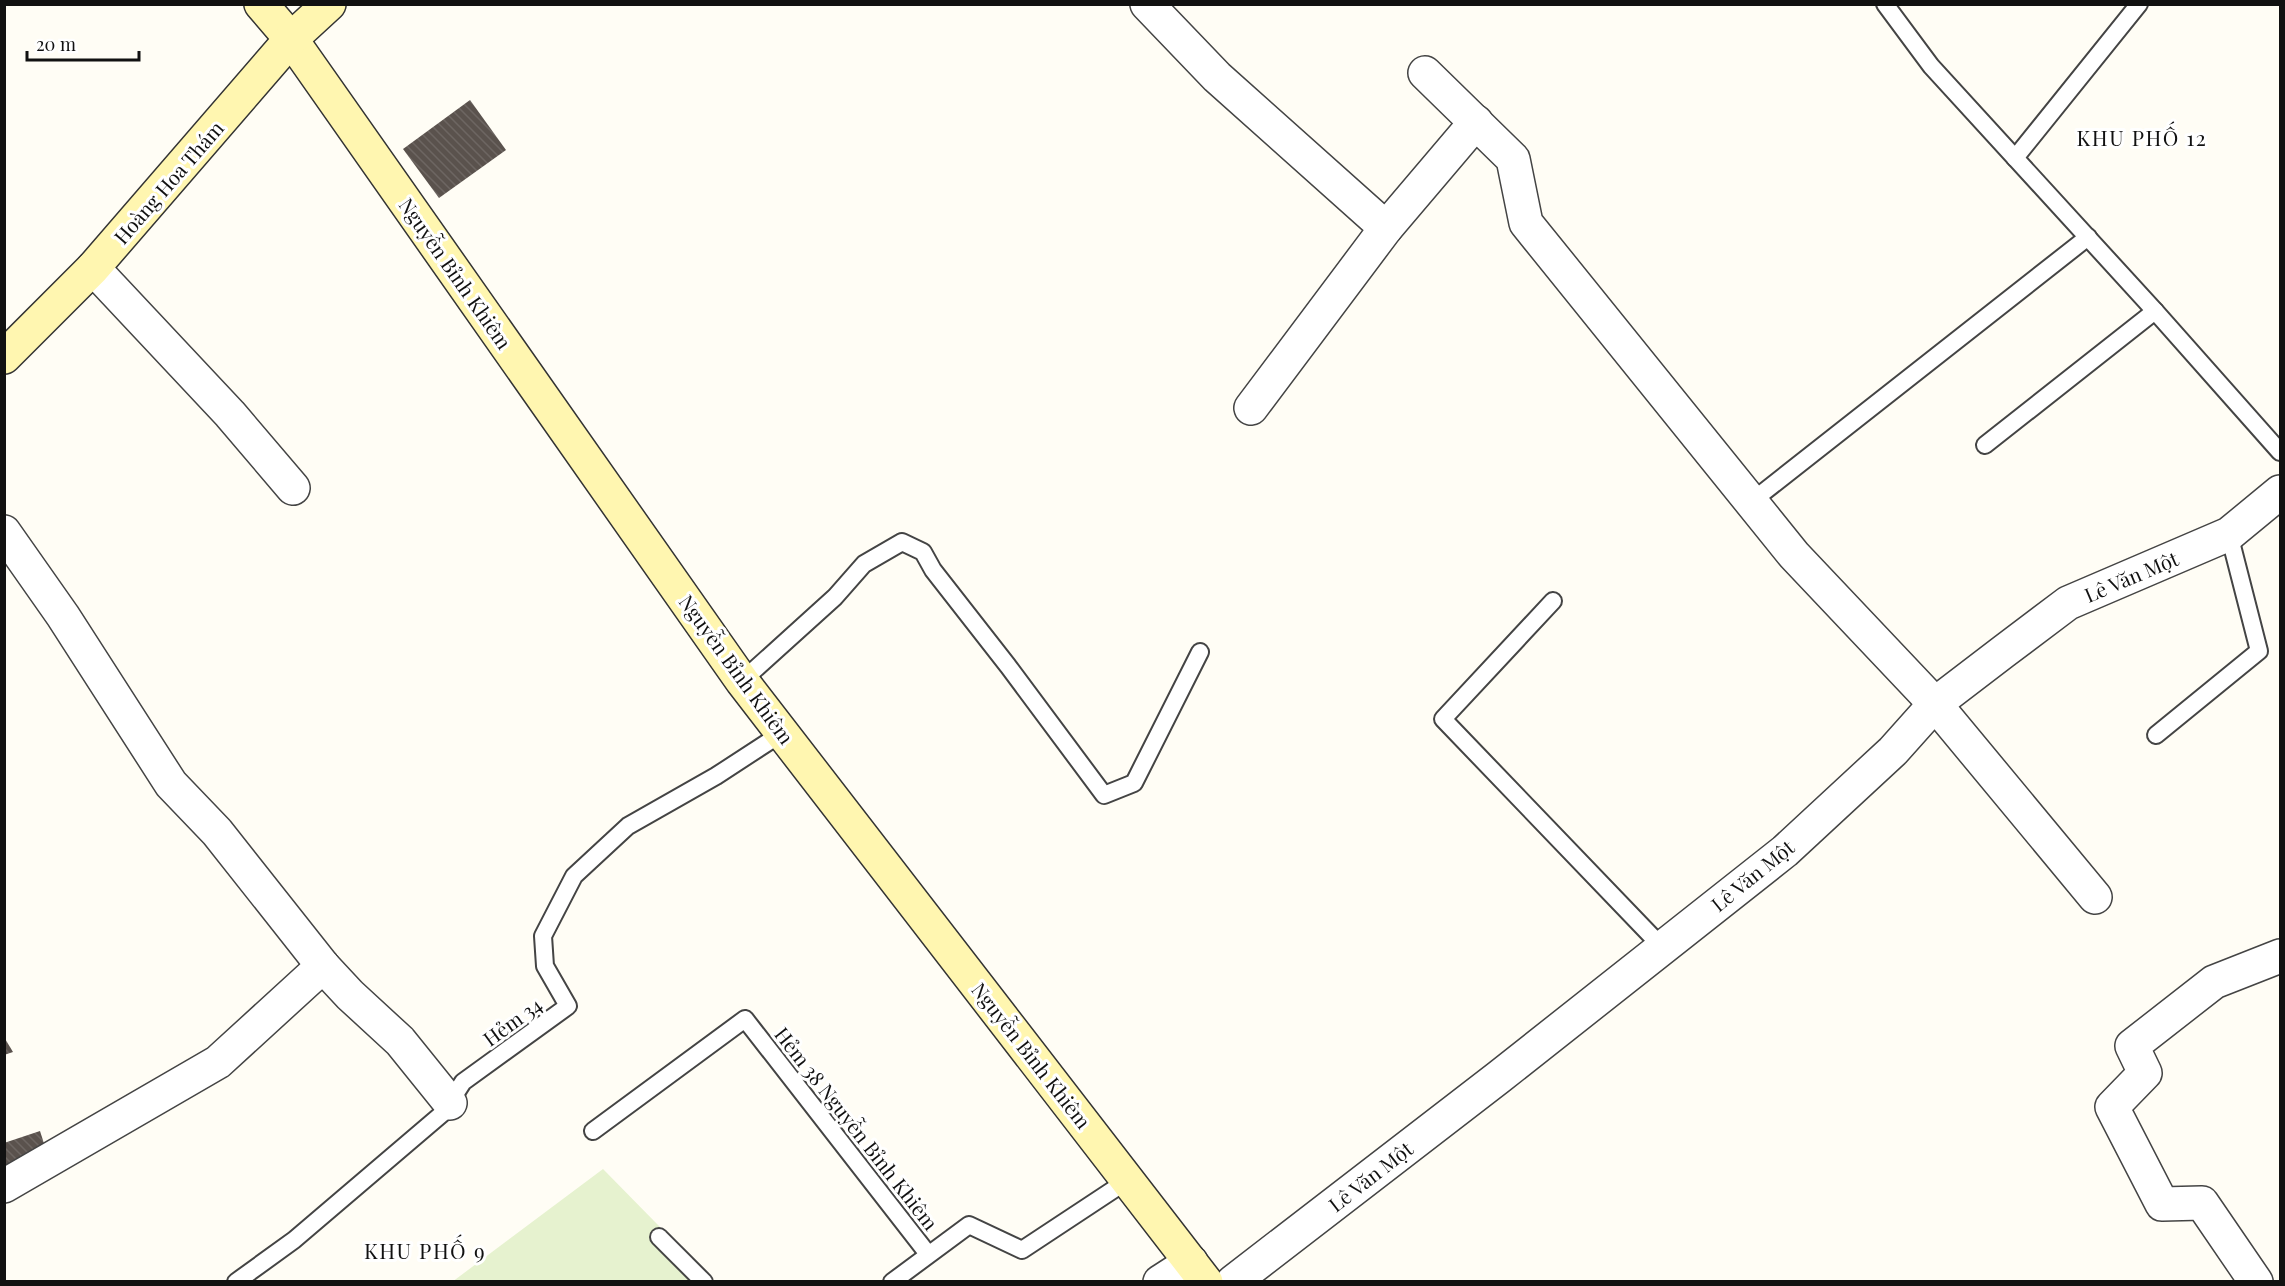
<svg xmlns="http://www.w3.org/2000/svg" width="2285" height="1286" font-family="'Playfair Display',serif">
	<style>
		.pitch { fill: #e6f2cf }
		.building { fill: url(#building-back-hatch) }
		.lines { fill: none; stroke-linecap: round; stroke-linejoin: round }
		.lane-casing { stroke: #444; stroke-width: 20 }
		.street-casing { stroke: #444; stroke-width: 36 }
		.secondary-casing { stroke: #333; stroke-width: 36 }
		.lane { stroke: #fff; stroke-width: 16 }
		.street { stroke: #fff; stroke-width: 33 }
		.secondary { stroke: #fff6b0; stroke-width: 33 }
		.labels { text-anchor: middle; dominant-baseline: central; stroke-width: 6; stroke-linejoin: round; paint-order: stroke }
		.street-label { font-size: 20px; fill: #111; stroke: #fff }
		.neighbourhood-label { font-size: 21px; letter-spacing: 1.5px; fill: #111; stroke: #fff }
	</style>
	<defs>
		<pattern id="building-back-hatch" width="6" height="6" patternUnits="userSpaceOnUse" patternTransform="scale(1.5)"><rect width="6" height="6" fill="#5a524d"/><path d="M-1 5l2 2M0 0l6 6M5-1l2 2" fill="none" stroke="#6d6662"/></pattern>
	</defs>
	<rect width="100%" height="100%" fill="#fffdf5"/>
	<path class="pitch" d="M 603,1169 L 713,1281 L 452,1282 Z"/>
	<g class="building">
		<path d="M 470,100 L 506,150 L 439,198 L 403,149 Z"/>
		<path d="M 4,1037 L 13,1052 L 4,1055 Z"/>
		<path d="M 40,1131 L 48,1156 L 4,1180 L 4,1143 Z"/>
	</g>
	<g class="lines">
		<g class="lane-casing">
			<g id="lane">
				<path d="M 1885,4 L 1931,66 L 2155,311 L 2280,452"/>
				<path d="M 2015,158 L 2139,4"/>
				<path d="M 1985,445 L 2155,311"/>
				<path d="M 1751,502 L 2088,237"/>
				<path d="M 1553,601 L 1443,719 L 1662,947"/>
				<path d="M 742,681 L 835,597 L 864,564 L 902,542 L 923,552 L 933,570 L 1008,666 L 1104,795 L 1134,783 L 1200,652"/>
				<path d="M 2156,735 L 2259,651 L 2229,534"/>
				<path d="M 593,1131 L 745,1019 L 928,1254"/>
				<path d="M 659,1237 L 704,1282"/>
				<path d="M 236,1282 L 294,1240 L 443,1113 L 463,1082 L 568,1006 L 545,966 L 543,936 L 574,876 L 628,826 L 716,776 L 782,733"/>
				<path d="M 892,1282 L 969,1225 L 1022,1250 L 1128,1180"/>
			</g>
		</g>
		<g class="street-casing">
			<g id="street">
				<path d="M 1147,4 L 1217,77 L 1386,228"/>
				<path d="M 1425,73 L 1513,159 L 1526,223 L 1794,555 L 1935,704 L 2095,897"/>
				<path d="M 93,268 L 230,414 L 293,488"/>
				<path d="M 1251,408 L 1386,228 L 1476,122"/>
				<path d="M 4,532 L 63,616 L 171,784 L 217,832 L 323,966 L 350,995 L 400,1041 L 450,1103"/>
				<path d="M 4,1186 L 218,1062 L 323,966"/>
				<path d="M 1160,1282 L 1191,1262"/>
				<path d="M 1233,1282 L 1499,1077 L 1785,851 L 1893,751 L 1935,704 L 2003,652 L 2068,603 L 2229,534 L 2280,492"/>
				<path d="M 2256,1282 L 2202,1203 L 2162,1204 L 2112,1107 L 2145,1073 L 2132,1046 L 2214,982 L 2280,956"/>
			</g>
		</g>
		<g class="secondary-casing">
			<g id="secondary">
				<path d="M 261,4 L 291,39 L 742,681 L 1206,1282"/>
				<path d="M 4,357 L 93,268 L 291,39 L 329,4"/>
			</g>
		</g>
		<use href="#lane" class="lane"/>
		<use href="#street" class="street"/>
		<use href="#secondary" class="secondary"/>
	</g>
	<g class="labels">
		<g class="street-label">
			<text transform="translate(168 182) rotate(-49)">Hoàng Hoa Thám</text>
			<text transform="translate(456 273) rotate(55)">Nguyễn Bỉnh Khiêm</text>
			<text transform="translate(2131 576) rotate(-23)">Lê Văn Một</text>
			<text transform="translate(737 669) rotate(54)">Nguyễn Bỉnh Khiêm</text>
			<text transform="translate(1752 875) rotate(-39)">Lê Văn Một</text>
			<text transform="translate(512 1021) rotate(-36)">Hẻm 34</text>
			<text transform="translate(1032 1055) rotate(52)">Nguyễn Bỉnh Khiêm</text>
			<text transform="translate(857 1128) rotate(52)">Hẻm 38 Nguyễn Bỉnh Khiêm</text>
			<text transform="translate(1370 1176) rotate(-38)">Lê Văn Một</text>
		</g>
		<g class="neighbourhood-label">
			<text x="2142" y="137">KHU PHỐ 12</text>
			<text x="425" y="1250">KHU PHỐ 9</text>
		</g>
	</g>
	<rect width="2285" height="1286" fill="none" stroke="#111111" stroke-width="12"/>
	<path d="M27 51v9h112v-9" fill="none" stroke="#111111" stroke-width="3"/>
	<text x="36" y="51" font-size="18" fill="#111111" stroke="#ffffff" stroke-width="4.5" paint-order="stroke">20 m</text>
</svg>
